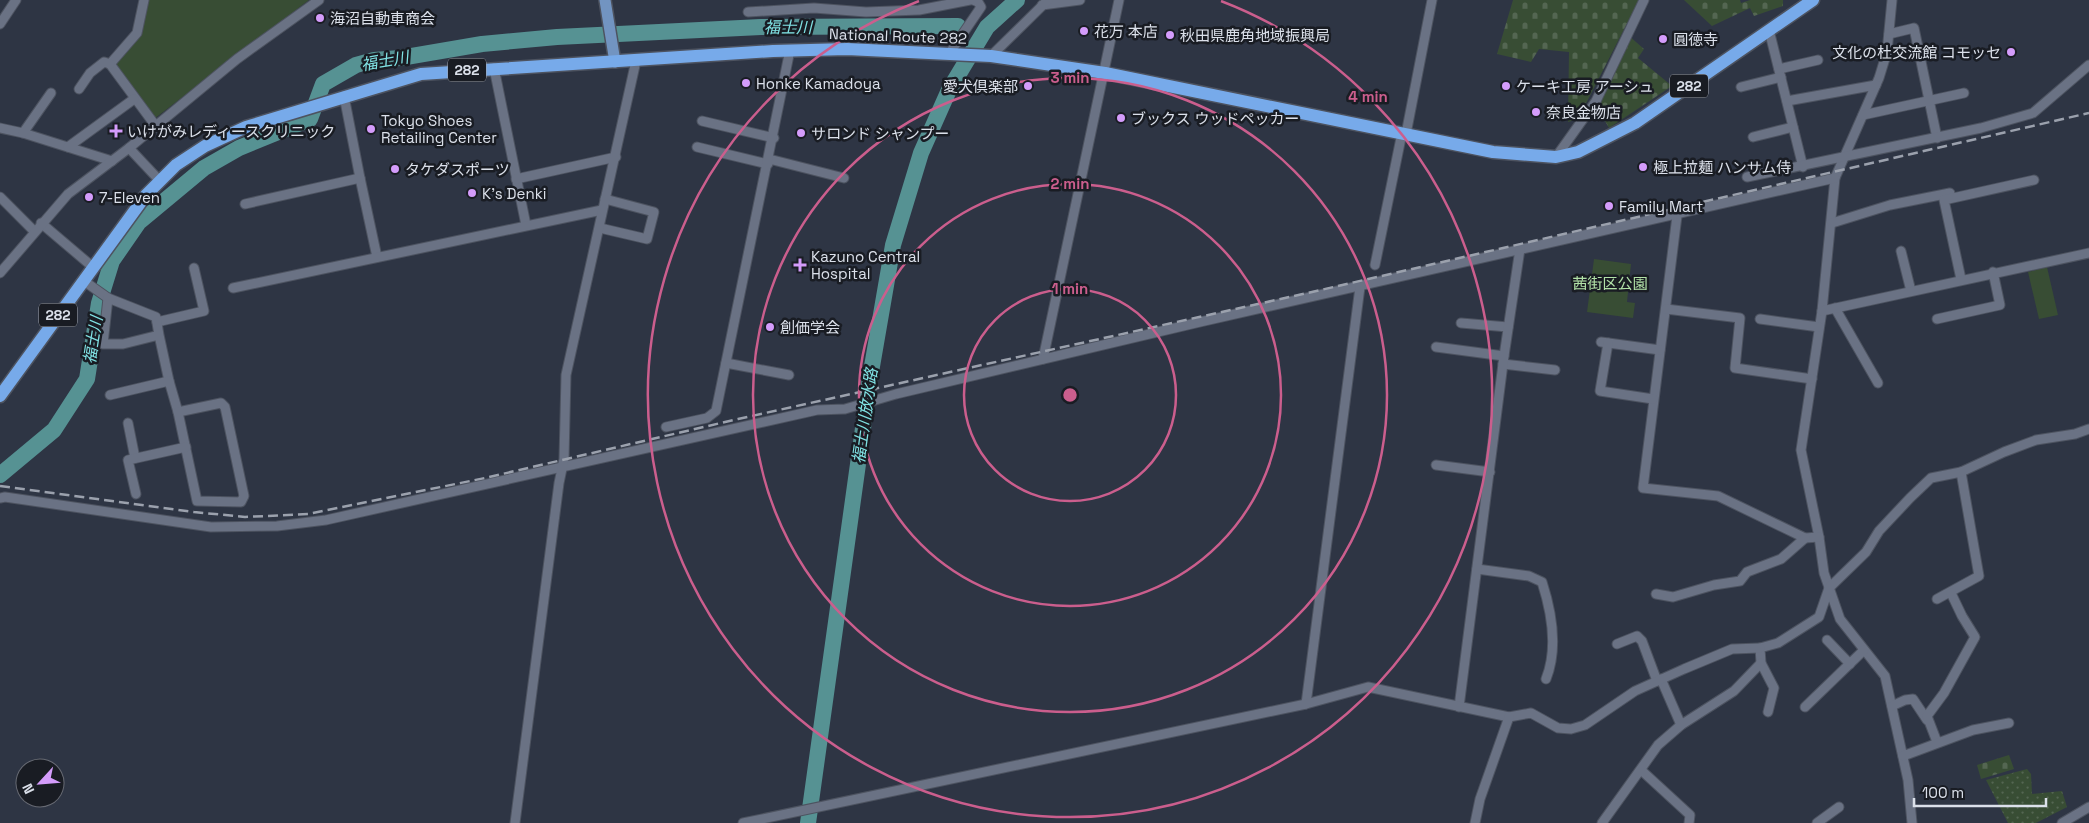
<svg xmlns="http://www.w3.org/2000/svg" width="2089" height="823" font-family="'Space Grotesk','Noto Sans JP',sans-serif">
	<style>
		.grass { fill: url(#grass-dots) }
		.cemetery { fill: url(#cemetery-stones) }
		.park { fill: #384d34 }
		.lines { fill: none; stroke-linecap: round; stroke-linejoin: round }
		.river { stroke: #569293; stroke-width: 16 }
		.minor-casing { stroke: #4d5360; stroke-width: 11 }
		.major-casing { stroke: #4d5360; stroke-width: 14 }
		.highway-casing { stroke: #4d5360; stroke-width: 15 }
		.minor { stroke: #6a7284; stroke-width: 9 }
		.major { stroke: #7294c1; stroke-width: 11 }
		.highway { stroke: #77aaea; stroke-width: 12 }
		.rail { stroke: #9ba1ad; stroke-width: 2.5; stroke-dasharray: 10 5; stroke-linecap: butt }
		.ring { fill: none; stroke: #cb5e8d; stroke-width: 2.5 }
		.poi-dot { fill: #d49cfb; stroke: #191c23; stroke-width: 2 }
		.labels { text-anchor: middle; dominant-baseline: central; stroke-width: 5; stroke-linejoin: round; paint-order: stroke }
		.shield { fill: #191c23; stroke: #a1a5ae; stroke-width: 1 }
		.shield-label { font-size: 14px; font-weight: bold; fill: #dbe0ea }
		.poi-label { font-size: 15px; fill: #dbe0ea; stroke: #191c23; text-anchor: start }
		.street-label { font-size: 15px; fill: #dbe0ea; stroke: #191c23 }
		.park-label { font-size: 15px; fill: #b2e2a8; stroke: #191c23 }
		.water-label { font-size: 16px; font-style: italic; fill: #81e3e5; stroke: #191c23 }
		.centre { fill: #cb5e8d; stroke: #191c23; stroke-width: 2.5 }
		.ring-label { font-size: 15px; text-anchor: middle; font-weight: bold; fill: #cb5e8d; stroke: #191c23; stroke-width: 5; stroke-linejoin: round; paint-order: stroke }
	</style>
	<defs>
		<pattern id="grass-dots" width="8" height="8" patternUnits="userSpaceOnUse" patternTransform="scale(1.25)"><rect width="8" height="8" fill="#384d34"/><path d="M2 2h.1M6 6h.1" fill="none" stroke="#546652" stroke-width="1.8" stroke-linecap="round"/></pattern>
		<pattern id="cemetery-stones" width="16" height="16" patternUnits="userSpaceOnUse" patternTransform="scale(1.25)"><rect width="16" height="16" fill="#384d34"/><path d="M2 7V4a2 2 0 0 1 4 0v3zM10 15v-3a2 2 0 0 1 4 0v3z" fill="#546652"/></pattern>
	</defs>
	<rect width="100%" height="100%" fill="#2e3544"/>
	<path class="grass" d="M 2027,769 L 2031,774 L 2032,794 L 2062,791 L 2067,807 L 2036,823 L 2008,823 L 1986,780 Z"/>
	<g class="cemetery">
		<path d="M 1513,0 L 1639,0 L 1578,119 L 1568,122 L 1569,52 L 1539,49 L 1531,62 L 1497,54 Z"/>
		<path d="M 1684,0 L 1740,0 L 1741,3 L 1750,0 L 1783,0 L 1783,6 L 1754,16 L 1750,8 L 1712,26 Z"/>
		<path d="M 1628,35 L 1644,49 L 1638,58 L 1672,86 L 1609,128 L 1596,105 Z"/>
		<path d="M 2009,755 L 2014,769 L 1981,779 L 1977,765 Z"/>
	</g>
	<g class="park">
		<path d="M 148,0 L 309,0 L 154,119 L 113,66 L 138,37 Z"/>
		<path d="M 1594,259 L 1631,264 L 1627,302 L 1635,303 L 1633,318 L 1587,312 Z"/>
		<path d="M 2047,267 L 2058,315 L 2039,319 L 2028,272 Z"/>
	</g>
	<g class="lines">
		<g class="river">
			<path d="M 0,475 L 54,430 L 87,379 L 99,303 L 112,261 L 139,222 L 204,168 L 239,148 L 310,119 L 323,84 L 356,65 L 374,60 L 400,58 L 482,44 L 557,37 L 761,27 L 958,26"/>
			<path d="M 808,823 L 870,378 L 893,245 L 921,153 L 949,90 L 987,27 L 1017,0"/>
		</g>
		<g class="minor-casing">
			<g id="minor">
				<path d="M 144,0 L 137,33 L 110,64 L 155,125"/>
				<path d="M 1892,0 L 1887,52 L 1879,78 L 1835,178 L 1822,311 L 1801,450 L 1819,537 L 1824,573 L 1840,619 L 1885,676 L 1908,780 L 1912,823"/>
				<path d="M 1042,5 L 1080,0"/>
				<path d="M 748,12 L 814,8 L 866,12 L 919,10 L 970,0"/>
				<path d="M 0,24 L 16,0"/>
				<path d="M 1769,30 L 1803,167"/>
				<path d="M 1889,34 L 1914,28 L 1937,138"/>
				<path d="M 949,54 L 981,7 L 978,2 L 973,0"/>
				<path d="M 991,56 L 1048,0"/>
				<path d="M 494,68 L 526,225"/>
				<path d="M 1779,69 L 1818,60"/>
				<path d="M 1741,87 L 1781,77"/>
				<path d="M 79,89 L 90,73 L 104,62 L 110,64"/>
				<path d="M 1787,101 L 1876,85"/>
				<path d="M 1863,115 L 1964,93"/>
				<path d="M 702,121 L 774,138"/>
				<path d="M 0,128 L 23,133 L 112,161"/>
				<path d="M 23,133 L 51,93"/>
				<path d="M 1406,134 L 1432,0"/>
				<path d="M 1753,137 L 1793,127"/>
				<path d="M 68,147 L 134,99"/>
				<path d="M 697,147 L 768,164"/>
				<path d="M 129,148 L 160,181"/>
				<path d="M 1556,157 L 1596,101 L 1644,0"/>
				<path d="M 769,159 L 844,178"/>
				<path d="M 1747,177 L 1981,128 L 2033,113 L 2089,65"/>
				<path d="M 360,178 L 377,257"/>
				<path d="M 516,179 L 616,157"/>
				<path d="M 0,197 L 34,231"/>
				<path d="M 245,204 L 360,178 L 344,96"/>
				<path d="M 1677,216 L 1643,488 L 1718,496 L 1805,538 L 1819,537"/>
				<path d="M 41,223 L 94,268"/>
				<path d="M 1832,223 L 1890,205 L 1950,193"/>
				<path d="M 600,228 L 647,239 L 654,212 L 605,199"/>
				<path d="M 1901,251 L 1911,291"/>
				<path d="M 1375,265 L 1402,133"/>
				<path d="M 0,273 L 68,194 L 129,148 L 237,59 L 319,0"/>
				<path d="M 1961,279 L 1944,200 L 2034,180"/>
				<path d="M 84,281 L 108,298"/>
				<path d="M 233,288 L 602,210"/>
				<path d="M 1835,308 L 1878,383"/>
				<path d="M 1666,309 L 1740,318 L 1735,368 L 1812,379"/>
				<path d="M 1822,311 L 2089,253"/>
				<path d="M 1760,319 L 1819,327"/>
				<path d="M 1937,319 L 2000,305 L 1993,272"/>
				<path d="M 157,322 L 204,311 L 194,268"/>
				<path d="M 1461,323 L 1508,327"/>
				<path d="M 159,335 L 156,317 L 108,298 L 103,344 L 123,344 L 159,335 L 169,381"/>
				<path d="M 1601,342 L 1660,350"/>
				<path d="M 1608,343 L 1600,391 L 1653,399"/>
				<path d="M 1436,347 L 1504,356"/>
				<path d="M 1043,359 L 1119,0"/>
				<path d="M 726,363 L 789,375"/>
				<path d="M 1503,364 L 1555,370"/>
				<path d="M 110,395 L 169,381 L 178,412"/>
				<path d="M 221,403 L 225,407 L 244,496 L 241,502 L 197,501 L 178,412 Z"/>
				<path d="M 128,423 L 135,458"/>
				<path d="M 666,427 L 707,418 L 716,411 L 790,50"/>
				<path d="M 1436,465 L 1490,472"/>
				<path d="M 136,494 L 128,460 L 186,447"/>
				<path d="M 0,498 L 5,497 L 211,527 L 277,526 L 326,520 L 817,410 L 845,409 L 896,394 L 1200,322 L 1835,178"/>
				<path d="M 1477,569 L 1529,576 L 1542,582 C 1552,613 1558,649 1546,679"/>
				<path d="M 1656,594 L 1673,597 L 1714,585 L 1740,581 L 1747,572 L 1781,559 L 1805,538"/>
				<path d="M 1937,599 L 1979,576 L 1961,472"/>
				<path d="M 1827,640 L 1850,664"/>
				<path d="M 1617,644 L 1637,636 L 1642,641 L 1657,681"/>
				<path d="M 1661,679 L 1681,725"/>
				<path d="M 1306,704 L 1360,287"/>
				<path d="M 1892,706 L 1905,700 L 1913,699 L 1927,720"/>
				<path d="M 1459,707 L 1504,356 L 1520,249"/>
				<path d="M 1805,707 L 1864,650"/>
				<path d="M 1768,712 L 1774,688 L 1761,663 L 1760,648 L 1778,643 L 1819,617 L 1829,588 L 1866,552 L 1879,531 L 1910,498 L 1931,478 L 1961,472 L 2004,452 L 2036,440 L 2075,434 L 2089,429"/>
				<path d="M 1937,742 L 1927,716 L 1944,693 L 1975,637 L 1962,616 L 1951,593"/>
				<path d="M 1903,756 L 1973,730 L 2009,723"/>
				<path d="M 1641,770 L 1690,815 L 1689,823"/>
				<path d="M 515,823 L 559,483 L 564,459 L 566,375 L 636,61"/>
				<path d="M 743,823 L 1306,704 L 1368,687 L 1509,717 L 1531,713 L 1558,728 L 1571,729 L 1585,725 L 1635,691 L 1684,669 L 1732,649 L 1760,648"/>
				<path d="M 1475,823 L 1480,799 L 1509,717"/>
				<path d="M 1602,823 L 1658,745 L 1681,725 L 1734,691 L 1761,663"/>
				<path d="M 1817,823 L 1839,807"/>
				<path d="M 2062,823 L 2089,807"/>
			</g>
		</g>
		<g class="major-casing">
			<path id="major" d="M 605,0 L 615,62"/>
		</g>
		<g class="highway-casing">
			<path id="highway" d="M 0,396 L 146,195 L 176,165 L 205,146 L 246,127 L 421,74 L 773,51 L 847,49 L 991,56 L 1105,73 L 1493,152 L 1556,157 L 1578,152 L 1635,123 L 1813,0"/>
		</g>
		<use href="#minor" class="minor"/>
		<use href="#major" class="major"/>
		<use href="#highway" class="highway"/>
		<path class="rail" d="M 0,486 L 194,512 L 245,517 L 308,514 L 485,478 L 738,419 L 1312,292 L 2089,113"/>
	</g>
	<g class="ring">
		<circle cx="1070" cy="395" r="106"/>
		<circle cx="1070" cy="395" r="211"/>
		<circle cx="1070" cy="395" r="317"/>
		<path d="M1221 1A422 422 0 1 1 919 1"/>
	</g>
	<g class="poi-dot">
		<circle cx="320" cy="18" r="5"/>
		<circle cx="1084" cy="31" r="5"/>
		<circle cx="1170" cy="35" r="5"/>
		<circle cx="1663" cy="39" r="5"/>
		<circle cx="2011" cy="52" r="5"/>
		<circle cx="746" cy="83" r="5"/>
		<circle cx="1028" cy="86" r="5"/>
		<circle cx="1506" cy="86" r="5"/>
		<circle cx="1536" cy="112" r="5"/>
		<circle cx="1121" cy="118" r="5"/>
		<circle cx="371" cy="129" r="5"/>
		<path d="M113.5 123.5h5v5h5v5h-5v5h-5v-5h-5v-5h5z"/>
		<circle cx="801" cy="133" r="5"/>
		<circle cx="1643" cy="167" r="5"/>
		<circle cx="395" cy="169" r="5"/>
		<circle cx="472" cy="193" r="5"/>
		<circle cx="89" cy="197" r="5"/>
		<circle cx="1609" cy="206" r="5"/>
		<path d="M797.5 257.5h5v5h5v5h-5v5h-5v-5h-5v-5h5z"/>
		<circle cx="770" cy="327" r="5"/>
	</g>
	<g class="labels">
		<g class="shield">
			<rect x="448" y="58.5" width="38" height="23" rx="4"/>
			<rect x="1670" y="74.5" width="38" height="23" rx="4"/>
			<rect x="39" y="303.5" width="38" height="23" rx="4"/>
		</g>
		<g class="shield-label">
			<text x="467" y="70">282</text>
			<text x="1689" y="86">282</text>
			<text x="58" y="315">282</text>
		</g>
		<g class="poi-label">
			<text x="330" y="18">海沼自動車商会</text>
			<text x="1094" y="31">花万 本店</text>
			<text x="1180" y="35">秋田県鹿角地域振興局</text>
			<text x="1673" y="39">圓徳寺</text>
			<text x="2001" y="52" text-anchor="end">文化の杜交流館 コモッセ</text>
			<text x="756" y="83">Honke Kamadoya</text>
			<text x="1018" y="86" text-anchor="end">愛犬倶楽部</text>
			<text x="1516" y="86">ケーキ工房 アーシュ</text>
			<text x="1546" y="112">奈良金物店</text>
			<text x="1131" y="118">ブックス ウッドペッカー</text>
			<text x="381" y="120">Tokyo Shoes<tspan x="381" dy="17">Retailing Center</tspan></text>
			<text x="127" y="131">いけがみレディースクリニック</text>
			<text x="811" y="133">サロンド シャンプー</text>
			<text x="1653" y="167">極上拉麺 ハンサム侍</text>
			<text x="405" y="169">タケダスポーツ</text>
			<text x="482" y="193">K's Denki</text>
			<text x="99" y="197">7-Eleven</text>
			<text x="1619" y="206">Family Mart</text>
			<text x="811" y="256">Kazuno Central<tspan x="811" dy="17">Hospital</tspan></text>
			<text x="780" y="327">創価学会</text>
		</g>
		<g class="street-label">
			<text transform="translate(898 36) rotate(2)">National Route 282</text>
		</g>
		<g class="park-label">
			<text x="1610" y="283">茜街区公園</text>
		</g>
		<g class="water-label">
			<text x="788" y="27">福士川</text>
			<text transform="translate(385 61) rotate(-10)">福士川</text>
			<text transform="translate(93 340) rotate(-81)">福士川</text>
			<text transform="translate(865 416) rotate(-82)">福士川放水路</text>
		</g>
	</g>
	<circle cx="1070" cy="395" r="8" class="centre"/>
	<g class="ring-label">
		<text x="1070" y="83">3 min</text>
		<text x="1368" y="102">4 min</text>
		<text x="1070" y="189">2 min</text>
		<text x="1070" y="294">1 min</text>
	</g>
	<g transform="translate(40 783) rotate(244)"><circle r="24" fill="#191c23" stroke="#676a73"/>
	<path d="M0-4L9 19L0 12L-9 19Z" fill="#d49cfb"/>
	<text y="-8" font-size="14" font-weight="bold" text-anchor="middle" fill="#dbe0ea">N</text>
	</g>
	<path d="M1914 798v8h132v-8" fill="none" stroke="#dbe0ea" stroke-width="2.5"/>
	<text x="1922" y="798" font-size="15" fill="#dbe0ea" stroke="#191c23" stroke-width="4" paint-order="stroke">100 m</text>
</svg>
